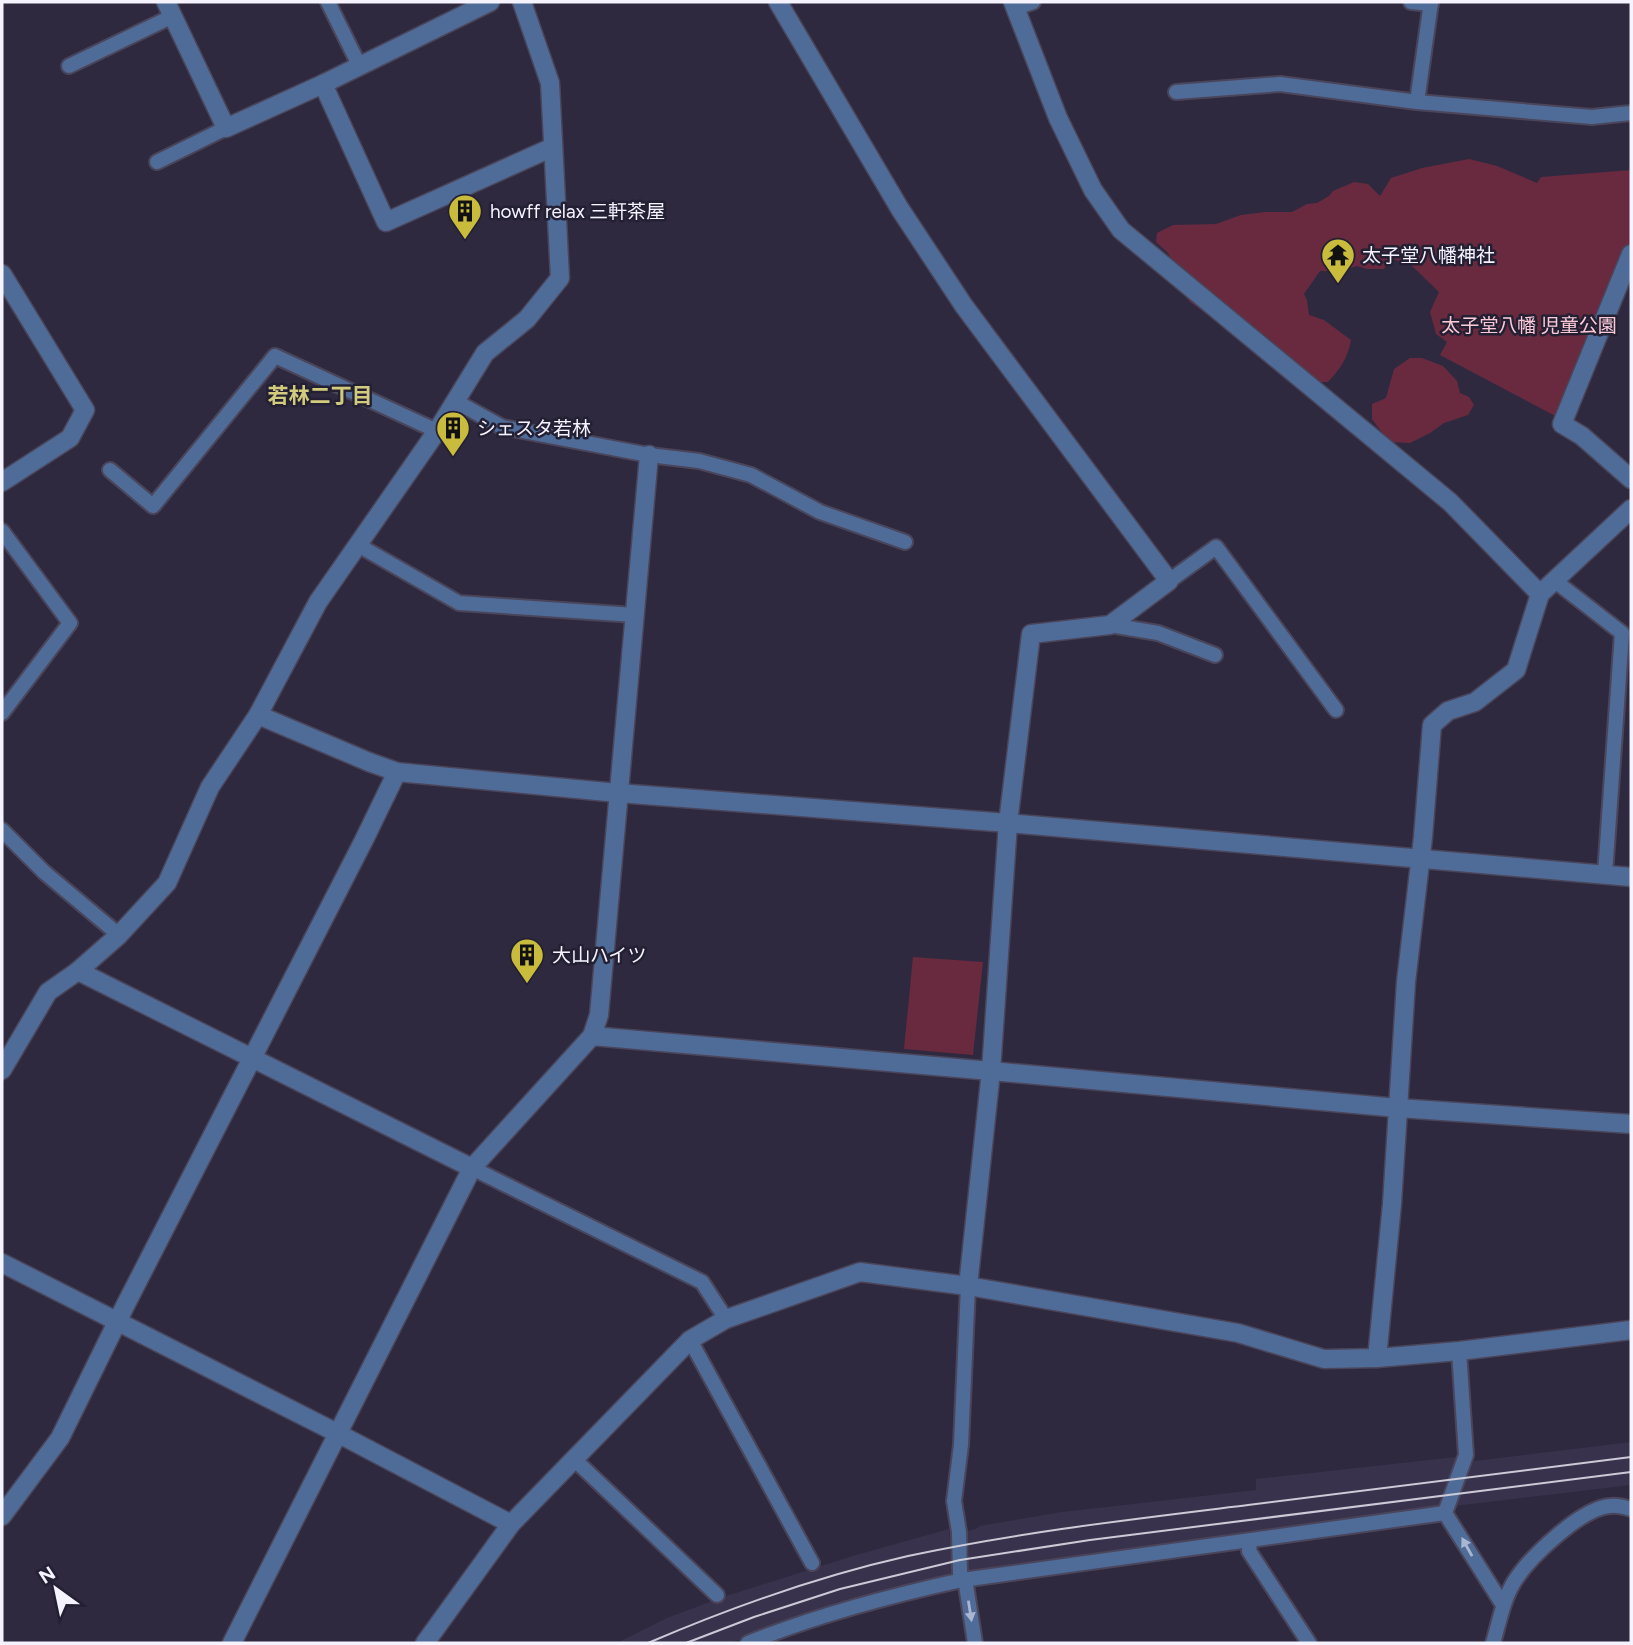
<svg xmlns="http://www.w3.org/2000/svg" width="1633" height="1645" font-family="Figtree,'Noto Sans JP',sans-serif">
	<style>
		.built { fill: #38324d }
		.green { fill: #692a3f }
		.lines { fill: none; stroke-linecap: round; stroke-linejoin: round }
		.lane-casing { stroke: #4a455a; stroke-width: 18 }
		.street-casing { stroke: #4a455a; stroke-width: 21 }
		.lane { stroke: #4f6c99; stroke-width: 14 }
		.street { stroke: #4f6c99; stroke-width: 18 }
		.tram { stroke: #cdcad8; stroke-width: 2 }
		.oneway { fill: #aab6d1 }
		.labels { text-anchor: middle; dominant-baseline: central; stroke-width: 5; stroke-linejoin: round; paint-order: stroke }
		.poi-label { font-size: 19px; fill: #f5f3ff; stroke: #242034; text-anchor: start }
		.park-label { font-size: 19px; fill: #fccad7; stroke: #242034 }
		.neighbourhood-label { font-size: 21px; font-weight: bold; fill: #d2ca7c; stroke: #242034 }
	</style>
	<rect width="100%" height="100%" fill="#2e293f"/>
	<g class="built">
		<path d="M 1631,1442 L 1631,1485 L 1454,1506 L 1474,1461 Z"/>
		<path d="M 1456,1457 L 1449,1480 L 1436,1510 L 969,1575 L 968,1531 L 978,1528 L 979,1526 L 1062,1512 L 1256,1490 L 1256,1479 Z"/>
		<path d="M 949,1529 L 952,1570 L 948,1578 L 774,1627 L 730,1643 L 617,1643 L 667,1618 L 723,1597 L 856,1555 Z"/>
	</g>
	<g class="green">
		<path d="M 1469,159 L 1497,166 L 1537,183 L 1541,177 L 1631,170 L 1631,247 L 1561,419 L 1440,355 L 1447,342 L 1436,334 L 1430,312 L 1439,292 L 1411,265 L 1390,258 L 1384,269 L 1367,269 L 1357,266 L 1341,271 L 1320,271 L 1304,294 L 1307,300 L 1309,315 L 1324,320 L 1351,340 C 1348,358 1340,369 1328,382 L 1316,382 C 1307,372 1295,365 1286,355 C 1276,344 1268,338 1256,329 L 1231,331 L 1190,302 L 1182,292 L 1178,271 L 1168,253 L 1156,242 L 1157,233 L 1173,225 L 1216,224 L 1241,215 L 1265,212 L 1292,212 L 1307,204 L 1317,203 L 1329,196 L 1333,191 L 1354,182 L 1368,184 L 1380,196 L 1391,178 L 1422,168 Z"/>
		<path d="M 1410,358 L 1422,358 L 1443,366 L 1457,381 L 1460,393 L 1469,397 L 1474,405 L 1468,415 L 1444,423 L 1430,433 L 1410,443 L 1389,442 L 1372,419 L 1372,404 L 1386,398 L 1394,369 Z"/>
		<path d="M 913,957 L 983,962 L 973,1055 L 904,1049 Z"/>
	</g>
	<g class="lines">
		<g class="lane-casing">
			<g id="lane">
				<path d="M 328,2 L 359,65"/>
				<path d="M 1411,2 L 1431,4"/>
				<path d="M 1015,8 L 1033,2"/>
				<path d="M 69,66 L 173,16"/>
				<path d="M 1176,92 L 1280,84 L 1417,102 L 1592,117 L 1631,113"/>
				<path d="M 1417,102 L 1431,2"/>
				<path d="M 157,162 L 226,128"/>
				<path d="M 455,401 L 502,427 L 649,455 L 699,461 L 751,475 L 820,512 L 905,542"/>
				<path d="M 110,470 L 153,506 L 275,356 L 437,431"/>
				<path d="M 2,531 L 70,623 L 2,713"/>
				<path d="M 358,545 L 459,603 L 634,615"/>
				<path d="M 1169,581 L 1216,547 L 1336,710"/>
				<path d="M 1555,581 L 1622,633 L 1605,874"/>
				<path d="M 1110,625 L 1158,633 L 1215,655"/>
				<path d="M 2,830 L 44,872 L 119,935"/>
				<path d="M 472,1168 L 702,1282 L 726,1319"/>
				<path d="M 968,1286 L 961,1445 L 954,1501 L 959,1532 L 960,1573 L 966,1585 L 975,1643"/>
				<path d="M 690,1340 L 812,1563"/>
				<path d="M 1459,1351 L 1466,1455 L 1445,1513 L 1503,1605"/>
				<path d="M 574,1459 L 717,1595"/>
				<path d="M 1250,1541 L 1249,1551 L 1309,1643"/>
				<path d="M 748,1643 C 817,1615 889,1596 962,1580 L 1445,1513"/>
				<path d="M 1493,1643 C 1499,1623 1503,1600 1514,1582 C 1529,1558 1581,1508 1610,1506 C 1617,1505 1625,1507 1631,1509"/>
			</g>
		</g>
		<g class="street-casing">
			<g id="street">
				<path d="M 166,2 L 226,128 L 323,84 L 490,2"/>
				<path d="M 778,2 L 900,209 L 964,306 L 1169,581 L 1110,625 L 1031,634 L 1008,823 L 991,1071 L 968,1286"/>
				<path d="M 1013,2 L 1058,118 L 1093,190 L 1121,230 L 1450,502 L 1540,594"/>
				<path d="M 323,84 L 386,222 L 553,147"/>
				<path d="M 1631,254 L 1562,424 L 1582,436 L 1631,479"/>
				<path d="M 2,274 L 85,410 L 70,438 L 2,482"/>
				<path d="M 258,715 L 369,762 L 397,772 L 618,793 L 1008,823 L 1631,877"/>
				<path d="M 78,971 L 472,1168"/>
				<path d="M 592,1036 L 991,1071 L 1398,1108 L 1631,1124"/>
				<path d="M 2,1070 L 48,992 L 78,971 L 119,935 L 167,883 L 210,787 L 258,715 L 318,602 L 437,431 L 485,353 L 527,319 L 560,278 L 550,83 L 522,2"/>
				<path d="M 2,1263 L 339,1434 L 511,1524"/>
				<path d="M 1377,1358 L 1392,1204 L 1406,982 L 1423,837 L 1432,725 L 1448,711 L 1475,702 L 1516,670 L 1540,594 L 1631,509"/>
				<path d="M 2,1516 L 60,1438 L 126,1304 L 364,840 L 397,772"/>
				<path d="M 232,1643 L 472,1168 L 592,1036 L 599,1015 L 649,455"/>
				<path d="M 425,1643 L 511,1524 L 690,1340 L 726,1319 L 860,1272 L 968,1286 L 1238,1333 L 1324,1359 L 1377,1358 L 1459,1351 L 1631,1330"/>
			</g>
		</g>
		<use href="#lane" class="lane"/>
		<use href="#street" class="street"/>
		<g class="tram">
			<path d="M 648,1643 C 732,1607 819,1576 908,1556 C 1020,1532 1134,1519 1248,1505 C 1376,1489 1504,1473 1631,1457"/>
			<path d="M 686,1643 L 754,1617 L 840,1589 L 960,1560 L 1090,1540 L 1631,1472"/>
		</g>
	</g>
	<defs><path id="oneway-solid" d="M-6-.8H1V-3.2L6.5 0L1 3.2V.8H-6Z" transform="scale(1.75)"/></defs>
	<g class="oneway">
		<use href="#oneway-solid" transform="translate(1467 1547) rotate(-119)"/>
		<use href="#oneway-solid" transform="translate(970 1611) rotate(81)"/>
	</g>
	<defs>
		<g id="building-pin" transform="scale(1.75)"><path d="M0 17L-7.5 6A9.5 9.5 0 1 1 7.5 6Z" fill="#c9bb3b" stroke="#242034"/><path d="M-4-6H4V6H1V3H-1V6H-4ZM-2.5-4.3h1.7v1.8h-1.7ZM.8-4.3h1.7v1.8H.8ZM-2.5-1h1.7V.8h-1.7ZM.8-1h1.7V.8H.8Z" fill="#111"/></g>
		<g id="temple-pin" transform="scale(1.75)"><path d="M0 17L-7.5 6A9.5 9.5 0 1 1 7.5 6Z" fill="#c9bb3b" stroke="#242034"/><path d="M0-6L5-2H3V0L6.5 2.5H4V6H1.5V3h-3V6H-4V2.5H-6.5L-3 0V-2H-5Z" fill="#111"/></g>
	</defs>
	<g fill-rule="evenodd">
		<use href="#building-pin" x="465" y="211"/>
		<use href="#temple-pin" x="1338" y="255"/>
		<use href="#building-pin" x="453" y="428"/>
		<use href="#building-pin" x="527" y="955"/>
	</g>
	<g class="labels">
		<g class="poi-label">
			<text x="490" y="211">howff relax 三軒茶屋</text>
			<text x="1362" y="255">太子堂八幡神社</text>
			<text x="477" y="428">シェスタ若林</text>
			<text x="552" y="955">大山ハイツ</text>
		</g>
		<g class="park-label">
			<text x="1529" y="325">太子堂八幡 児童公園</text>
		</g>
		<g class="neighbourhood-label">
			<text x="320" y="395">若林二丁目</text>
		</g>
	</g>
	<rect width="1633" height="1645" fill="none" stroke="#f5f3ff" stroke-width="7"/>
	<g transform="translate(56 1589) rotate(327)" stroke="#242034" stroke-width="5" paint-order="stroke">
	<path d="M0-5L12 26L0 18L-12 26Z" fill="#f5f3ff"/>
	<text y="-10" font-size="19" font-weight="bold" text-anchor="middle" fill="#f5f3ff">N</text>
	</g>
</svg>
